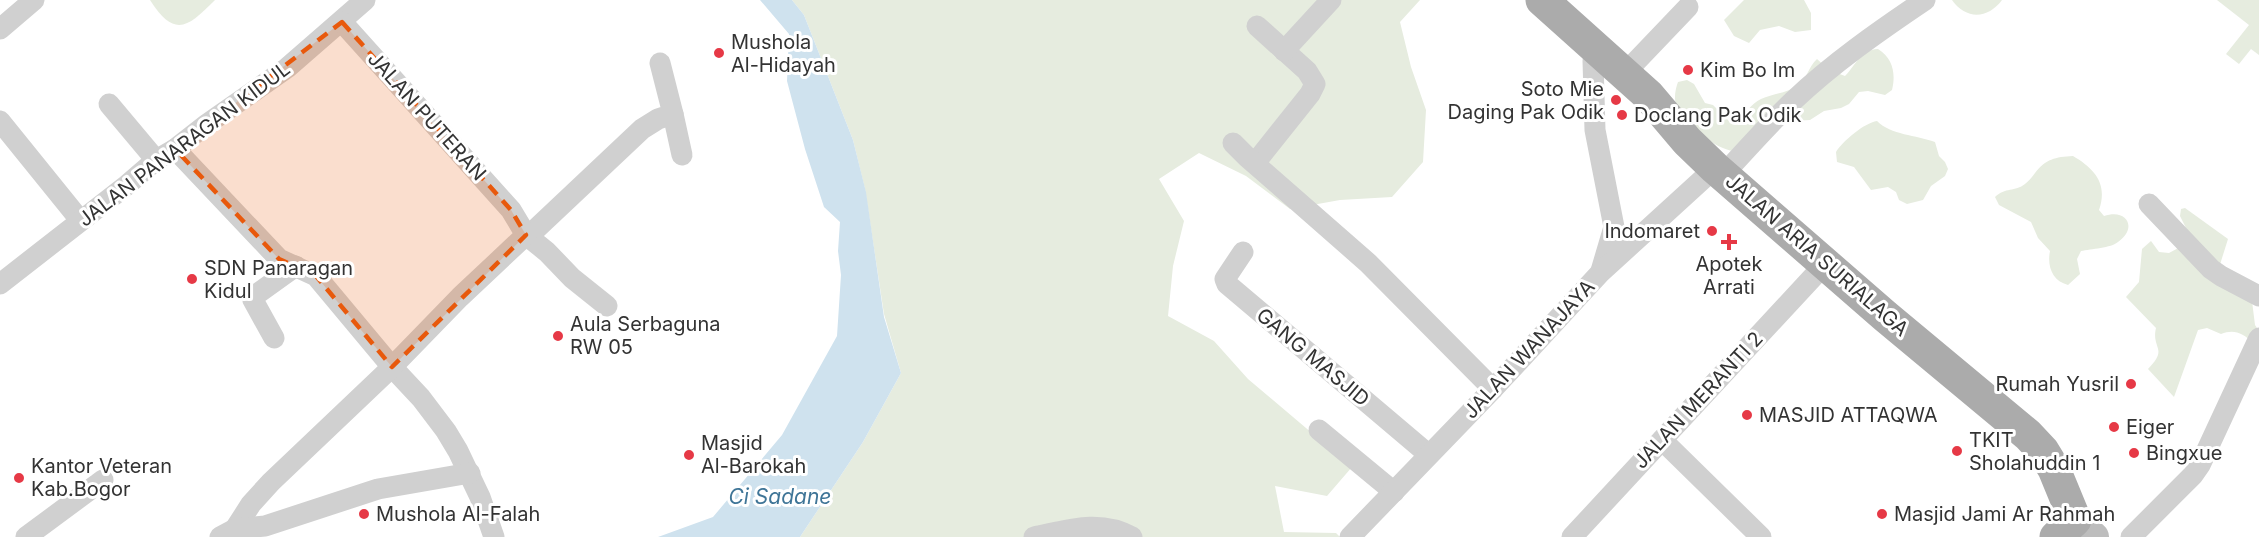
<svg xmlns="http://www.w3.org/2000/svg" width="2259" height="537" font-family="Inter,sans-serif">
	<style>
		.green { fill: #e6ecdf }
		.water { fill: #cfe2ee }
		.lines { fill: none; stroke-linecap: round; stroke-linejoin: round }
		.street { stroke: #d0d0d0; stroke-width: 21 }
		.secondary { stroke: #bdbdbd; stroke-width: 30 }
		.primary { stroke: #ababab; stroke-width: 33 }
		.marked { fill: #e8590c; fill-opacity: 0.2; stroke: #e8590c; stroke-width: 4.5; stroke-dasharray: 12 8; stroke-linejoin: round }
		.poi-dot { fill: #e63946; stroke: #fff; stroke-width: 2 }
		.labels { text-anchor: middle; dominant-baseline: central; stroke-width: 6; stroke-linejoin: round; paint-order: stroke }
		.poi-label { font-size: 20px; fill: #333; stroke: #fff; text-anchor: start }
		.street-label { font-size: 20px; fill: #333; stroke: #fff }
		.water-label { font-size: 21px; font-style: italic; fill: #3f7597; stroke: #fff }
	</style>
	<rect width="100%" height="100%" fill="#fff"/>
	<g class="green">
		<path d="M 150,0 L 215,0 C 188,27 175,39 150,0 Z"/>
		<path d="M 792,0 L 1420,0 L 1400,22 L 1411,67 L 1426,110 L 1423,162 L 1392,197 L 1340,200 L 1290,209 L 1246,176 L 1199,153 L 1159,179 L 1184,221 L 1173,266 L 1168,316 L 1214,341 L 1248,379 L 1352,467 L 1327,496 L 1275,486 L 1284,532 L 1336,533 L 1340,537 L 800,537 L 863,442 L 901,373 L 884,314 L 865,189 L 853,140 L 804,15 Z"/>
		<path d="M 1744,0 L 1804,0 L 1811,13 L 1811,30 L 1795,32 L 1779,26 L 1760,30 L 1749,43 L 1734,36 L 1724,20 Z"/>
		<path d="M 1952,0 L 2002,0 C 1988,19 1966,20 1952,0 Z"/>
		<path d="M 2217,0 L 2259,0 L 2259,55 L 2251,49 L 2239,64 L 2226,54 L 2249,25 Z"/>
		<path d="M 1878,49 C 1893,58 1896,74 1892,90 L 1885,95 L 1868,91 L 1859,92 L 1849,104 L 1841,108 L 1824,111 L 1810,120 L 1793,121 L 1786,115 L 1734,151 C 1714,149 1689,126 1678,109 C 1673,101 1675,90 1678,82 L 1687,80 L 1694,84 L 1705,103 L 1713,105 L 1729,121 L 1737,122 C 1745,114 1751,104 1761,99 C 1772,94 1787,93 1797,86 C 1807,80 1808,67 1817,59 L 1829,70 L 1845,76 C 1856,65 1860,50 1878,49 Z"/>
		<path d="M 1877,121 C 1891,135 1916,135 1935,142 L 1939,156 L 1945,162 L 1948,169 L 1945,176 L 1931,186 L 1923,200 L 1907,204 L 1899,200 L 1896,192 L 1888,187 L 1871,190 L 1854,167 L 1837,162 L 1836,152 C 1843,141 1864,123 1877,121 Z"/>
		<path d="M 2073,156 C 2095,169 2108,184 2099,210 L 2104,216 C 2127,208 2138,228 2118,242 C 2111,248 2091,249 2081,251 L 2077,259 L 2080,274 L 2068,285 C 2052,281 2047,266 2050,251 L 2038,238 L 2031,222 L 1999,205 L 1995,197 C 2005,187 2015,192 2025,184 C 2029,181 2032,177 2035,173 C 2046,159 2055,157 2073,156 Z"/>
		<path d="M 2185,208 L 2228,239 L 2217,274 L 2252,301 L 2255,325 L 2259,331 L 2253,343 C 2243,333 2234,329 2221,334 L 2207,328 L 2198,330 L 2174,397 L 2148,369 C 2169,348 2151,349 2156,328 L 2126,297 L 2139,282 L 2142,249 L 2151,241 L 2159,252 L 2169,253 L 2182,246 L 2188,232 L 2180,216 L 2181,209 Z"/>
	</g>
	<path class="water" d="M 760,0 L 792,0 L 804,15 L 853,140 L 866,192 L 884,317 L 901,373 L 863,442 L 800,537 L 658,537 L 713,517 L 782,435 L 837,336 L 841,275 L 838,251 L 840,222 L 824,207 L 805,149 L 787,81 L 789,34 Z"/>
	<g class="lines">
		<g class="street">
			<path d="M 1257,26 L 1307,71 L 1315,84 L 1310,94 L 1259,158"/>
			<path d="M 0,29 L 34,0"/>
			<path d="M 1284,51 L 1331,0"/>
			<path d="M 1600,52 L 1593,61 L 1595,130 L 1614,227 L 1601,271"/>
			<path d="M 1624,74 L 1688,7"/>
			<path d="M 109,104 L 156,160"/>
			<path d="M 673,114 L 682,155"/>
			<path d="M 0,121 L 80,220"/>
			<path d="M 1233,143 L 1247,157 L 1368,263 L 1493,389"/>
			<path d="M 175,149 L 279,259 L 316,276 L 392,367 L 421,398 L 446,431 L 458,451 L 480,497 L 494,537"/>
			<path d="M 1723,175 C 1746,150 1769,124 1793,101 C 1833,63 1879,31 1925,0"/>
			<path d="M 2149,204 L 2211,269 L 2221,276 L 2259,296"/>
			<path d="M 1243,252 L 1225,279 L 1227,284 L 1428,454"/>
			<path d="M 0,284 L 127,185 L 156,160 L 175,149 L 207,124 L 287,68 L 365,0"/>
			<path d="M 607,306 L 572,278 L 547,252 L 526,235 L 537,228 L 642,129 L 658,119 L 673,114 L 660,63"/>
			<path d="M 274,338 L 253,300 L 257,294 L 296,266"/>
			<path d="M 1319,430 L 1394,492"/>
			<path d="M 1662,440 L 1761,537"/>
			<path d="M 235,529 L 251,504 L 271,482 L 392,367 L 460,297 L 526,235 L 511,210 L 342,22"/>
			<path d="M 26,537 L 103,480"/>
			<path d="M 220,537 L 235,529 L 265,526 L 378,489 L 470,473"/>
			<path d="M 1034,537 C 1068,530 1100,519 1132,537"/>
			<path d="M 1350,537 L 1493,389 L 1601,272 L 1715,168"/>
			<path d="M 1572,537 L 1825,264"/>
			<path d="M 2131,537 L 2193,475 L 2200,465 L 2259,338"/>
		</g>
		<path class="secondary" d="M 2075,520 L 2094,537"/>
		<path class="primary" d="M 1542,0 L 1648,95 L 1687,141 L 1715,168 L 1885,316 L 2028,435 L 2043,451 L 2054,469 L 2075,520 L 2056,537"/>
	</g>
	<path class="marked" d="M 342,22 L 511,210 L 526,235 L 392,367 L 316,276 L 279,259 L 175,149 Z"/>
	<g class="poi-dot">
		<circle cx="719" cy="53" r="6"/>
		<circle cx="1688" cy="70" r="6"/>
		<circle cx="1616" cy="100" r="6"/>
		<circle cx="1622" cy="115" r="6"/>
		<circle cx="1712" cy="231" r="6"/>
		<path d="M1726 233h6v6h6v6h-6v6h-6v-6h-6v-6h6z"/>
		<circle cx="192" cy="279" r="6"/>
		<circle cx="558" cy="336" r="6"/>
		<circle cx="2131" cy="384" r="6"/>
		<circle cx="1747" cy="415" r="6"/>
		<circle cx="2114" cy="427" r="6"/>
		<circle cx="1957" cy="451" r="6"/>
		<circle cx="2134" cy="453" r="6"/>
		<circle cx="689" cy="455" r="6"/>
		<circle cx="19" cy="478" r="6"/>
		<circle cx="364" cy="514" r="6"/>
		<circle cx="1882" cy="514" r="6"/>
	</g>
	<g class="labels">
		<g class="poi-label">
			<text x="731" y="42">Mushola<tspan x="731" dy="23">Al-Hidayah</tspan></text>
			<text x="1700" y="70">Kim Bo Im</text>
			<text x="1604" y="89" text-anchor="end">Soto Mie<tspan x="1604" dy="23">Daging Pak Odik</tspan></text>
			<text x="1634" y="115">Doclang Pak Odik</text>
			<text x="1700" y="231" text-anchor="end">Indomaret</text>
			<text x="1729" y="264" text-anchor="middle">Apotek<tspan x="1729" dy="23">Arrati</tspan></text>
			<text x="204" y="268">SDN Panaragan<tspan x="204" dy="23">Kidul</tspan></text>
			<text x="570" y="324">Aula Serbaguna<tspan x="570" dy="23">RW 05</tspan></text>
			<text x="2119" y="384" text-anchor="end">Rumah Yusril</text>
			<text x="1759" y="415">MASJID ATTAQWA</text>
			<text x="2126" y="427">Eiger</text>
			<text x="1969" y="440">TKIT<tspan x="1969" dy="23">Sholahuddin 1</tspan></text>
			<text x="701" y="443">Masjid<tspan x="701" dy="23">Al-Barokah</tspan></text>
			<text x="2146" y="453">Bingxue</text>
			<text x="31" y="466">Kantor Veteran<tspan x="31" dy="23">Kab.Bogor</tspan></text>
			<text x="376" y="514">Mushola Al-Falah</text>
			<text x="1894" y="514">Masjid Jami Ar Rahmah</text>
		</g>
		<g class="street-label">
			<text transform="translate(427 116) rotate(48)">JALAN PUTERAN</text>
			<text transform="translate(184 144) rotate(-37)">JALAN PANARAGAN KIDUL</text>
			<text transform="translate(1817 255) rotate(41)">JALAN ARIA SURIALAGA</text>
			<text transform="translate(1529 349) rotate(-47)">JALAN WANAJAYA</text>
			<text transform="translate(1313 357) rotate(40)">GANG MASJID</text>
			<text transform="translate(1698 400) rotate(-47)">JALAN MERANTI 2</text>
		</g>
		<g class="water-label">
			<text x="780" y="496">Ci Sadane</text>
		</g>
	</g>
</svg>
